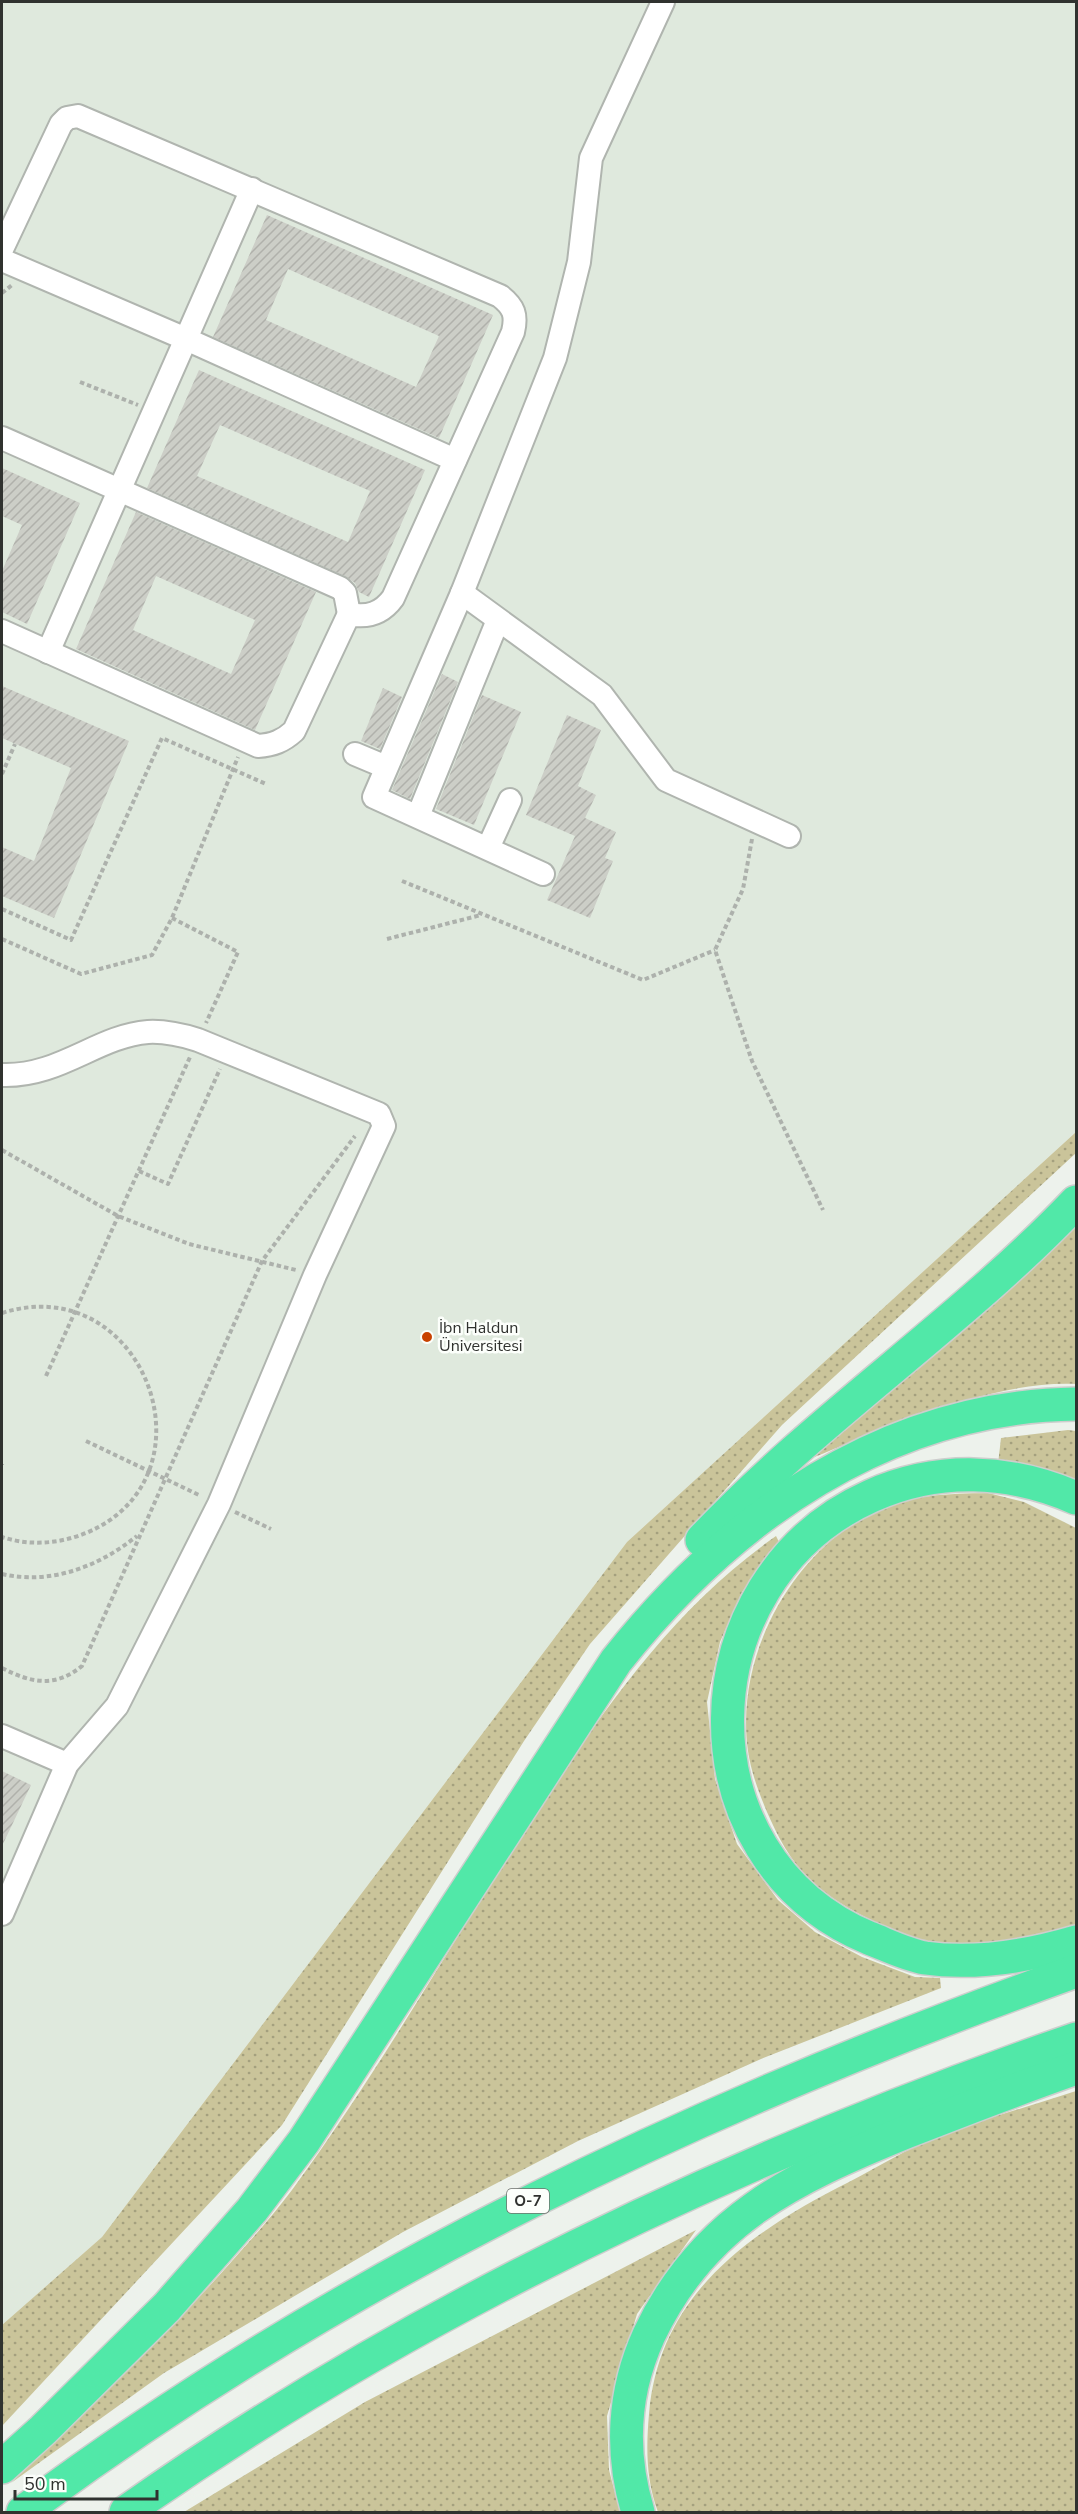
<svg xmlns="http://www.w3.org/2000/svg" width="1078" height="2514" font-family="'Nunito Sans',sans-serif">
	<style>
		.built { fill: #dfe9dd }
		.green { fill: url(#green-dots) }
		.building { fill: url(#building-hatch); fill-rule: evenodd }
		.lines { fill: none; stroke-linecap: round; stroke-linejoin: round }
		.minor-casing { stroke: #b0b5af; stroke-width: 26 }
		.highway-casing { stroke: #cdcecd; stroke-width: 36 }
		.path { stroke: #adb1ac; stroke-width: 4; stroke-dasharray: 4.5 3; stroke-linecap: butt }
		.minor { stroke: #fff; stroke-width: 22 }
		.highway { stroke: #51e8a8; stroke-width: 33 }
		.poi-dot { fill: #c84200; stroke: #fcfffb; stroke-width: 2 }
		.labels { text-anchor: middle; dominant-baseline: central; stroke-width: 5; stroke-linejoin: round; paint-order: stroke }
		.shield { fill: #fcfffb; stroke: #6d706c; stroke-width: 1.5 }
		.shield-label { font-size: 15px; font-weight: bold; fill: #30322f }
		.poi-label { font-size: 16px; fill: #30322f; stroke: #fcfffb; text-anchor: start }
	</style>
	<defs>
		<pattern id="green-dots" width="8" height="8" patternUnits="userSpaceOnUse" patternTransform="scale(1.5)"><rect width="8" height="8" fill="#cac49a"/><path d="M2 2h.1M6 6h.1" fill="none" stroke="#a4a07e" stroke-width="1.8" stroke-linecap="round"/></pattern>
		<pattern id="building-hatch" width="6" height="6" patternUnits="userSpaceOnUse" patternTransform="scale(1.5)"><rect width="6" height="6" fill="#cccec7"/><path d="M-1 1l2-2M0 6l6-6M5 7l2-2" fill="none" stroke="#b0b1ab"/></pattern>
	</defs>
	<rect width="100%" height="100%" fill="#edf2ec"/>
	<path class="built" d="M 2,2 L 1076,2 L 1076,1132 L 627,1542 L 102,2237 L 2,2325 Z"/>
	<g class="green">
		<path d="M 1076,1132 L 1076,1153 L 782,1425 L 590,1644 L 524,1741 L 282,2125 L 2,2426 L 2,2325 L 102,2237 L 627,1542 Z"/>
		<path d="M 1076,1221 L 1076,1384 C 994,1380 889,1427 812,1458 L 1044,1255 Z"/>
		<path d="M 1068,1430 L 1076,1431 L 1076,1485 L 998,1464 L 1001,1438 Z"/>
		<path d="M 988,1493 L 1024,1502 L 1076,1528 L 1076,1925 C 1041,1937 980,1951 943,1946 C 918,1943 893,1931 871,1920 C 849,1909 828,1897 811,1880 C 790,1861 778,1837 767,1812 C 759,1793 751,1772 748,1751 C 735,1657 789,1557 872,1512 C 907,1494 950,1494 988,1493 Z"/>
		<path d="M 776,1536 L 780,1544 L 742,1592 L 720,1642 L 707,1702 L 715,1779 L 737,1844 L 778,1900 L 815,1932 L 862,1957 L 915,1977 L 940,1978 L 941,1988 L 761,2059 L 578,2141 L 403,2232 L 164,2373 L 11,2483 C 84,2413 157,2345 224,2270 C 247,2244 271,2218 292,2190 C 380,2070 454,1938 536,1813 C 603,1710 673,1608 776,1536 Z"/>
		<path d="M 1076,2091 L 1076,2512 L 658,2512 C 646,2480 646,2448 649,2414 C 659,2294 750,2232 849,2182 C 878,2167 907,2149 938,2136 C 983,2119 1031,2106 1076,2091 Z"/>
		<path d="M 696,2230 L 637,2314 L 607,2416 L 609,2470 L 620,2512 L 184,2512 L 365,2402 Z"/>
	</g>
	<g class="building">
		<path d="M 267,215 L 493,315 L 439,438 L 213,337 ZM 288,269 L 439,336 L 416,387 L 266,320 Z"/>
		<path d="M 199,370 L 425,470 L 369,597 L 359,592 L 355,583 L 345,576 L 147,488 ZM 220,425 L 370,491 L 348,542 L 197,476 Z"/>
		<path d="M 2,468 L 80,503 L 27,624 L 2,612 L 2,571 L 22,525 L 2,516 Z"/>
		<path d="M 136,512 L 316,592 L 255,730 L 76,649 ZM 156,576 L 255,620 L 231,674 L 133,630 Z"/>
		<path d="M 442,674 L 458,682 L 410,799 L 392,790 Z"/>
		<path d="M 2,686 L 129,741 L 54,918 L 2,896 L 2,847 L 34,861 L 71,768 L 2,738 Z"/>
		<path d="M 383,688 L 402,697 L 380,749 L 361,741 Z"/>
		<path d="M 482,695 L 521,712 L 474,825 L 436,809 Z"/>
		<path d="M 567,715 L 601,730 L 578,786 L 596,795 L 585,818 L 616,832 L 605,858 L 613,861 L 590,918 L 547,900 L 575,836 L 526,815 Z"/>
		<path d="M 2,1771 L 31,1785 L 2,1846 Z"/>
	</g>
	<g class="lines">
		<g class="minor-casing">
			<g id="minor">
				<path d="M 2,249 L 61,124 L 67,118 L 78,116 L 500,296 C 514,307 517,315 513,332 L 393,598 C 382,613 368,618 349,614 L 294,731 C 283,741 273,745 258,746 L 2,631"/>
				<path d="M 2,260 L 186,339 L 455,460"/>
				<path d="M 2,438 L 340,588 L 345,593 L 349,614"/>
				<path d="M 462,593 L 602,695 L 666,780 L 789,836"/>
				<path d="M 48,652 L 252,189"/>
				<path d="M 355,754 L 386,767"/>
				<path d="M 418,816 L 498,620"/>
				<path d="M 488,848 L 510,800"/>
				<path d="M 543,874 L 374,797 L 462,593 L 555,358 L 579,262 L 591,158 L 663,2"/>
				<path d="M 2,1075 C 60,1077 97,1036 148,1032 C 166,1031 182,1035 198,1040 L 379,1114 L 384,1126 L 315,1275 L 219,1504 L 117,1706 L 67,1764 L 2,1914"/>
				<path d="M 2,1736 L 67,1764"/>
			</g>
		</g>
		<g class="highway-casing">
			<g id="highway">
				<path d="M 1076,1498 C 1009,1469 938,1466 871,1496 C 683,1580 677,1858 869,1938 C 887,1945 907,1955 925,1958 C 976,1965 1028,1956 1076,1942"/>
				<path d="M 702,1540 C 818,1417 960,1324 1076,1202"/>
				<path d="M 2,2467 L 43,2430 L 167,2307 L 252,2210 L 304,2141 L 616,1661 C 730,1517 886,1406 1076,1404"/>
				<path d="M 23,2512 C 343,2274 701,2105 1076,1971"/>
				<path d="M 126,2512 C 416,2308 742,2155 1076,2039"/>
				<path d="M 638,2512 C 620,2453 623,2392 649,2335 C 703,2220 793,2178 906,2132 C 962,2110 1019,2088 1076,2068"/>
			</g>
		</g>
		<g class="path">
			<path d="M 2,293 L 12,285"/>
			<path d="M 80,382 L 138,405"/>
			<path d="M 2,774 L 15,744"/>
			<path d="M 752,839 L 743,889 L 715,950 L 752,1061 L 823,1210"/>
			<path d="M 402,881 L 643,980 L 715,950"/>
			<path d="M 2,909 L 71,940 L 162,738 L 266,784"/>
			<path d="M 172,918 L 238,952 L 206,1023"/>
			<path d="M 2,939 L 81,974 L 152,955 L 172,918 L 238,757"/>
			<path d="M 387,939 L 481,915"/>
			<path d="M 2,1150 L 118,1216 L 189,1244 L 296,1270"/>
			<path d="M 139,1171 L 168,1184 L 220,1069"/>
			<path d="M 2,1313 C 144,1268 221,1477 86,1533 C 59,1544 29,1546 2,1537"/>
			<path d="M 46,1376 L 190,1057"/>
			<path d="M 86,1441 L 201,1496"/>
			<path d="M 2,1465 L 2,1464"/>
			<path d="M 235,1512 L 271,1529"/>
			<path d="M 2,1574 C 51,1585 98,1567 137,1536"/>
			<path d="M 2,1668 C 31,1683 55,1688 82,1666 L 262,1261 L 355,1136"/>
		</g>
		<use href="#minor" class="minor"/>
		<use href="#highway" class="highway"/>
	</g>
	<circle class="poi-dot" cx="427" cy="1337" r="6"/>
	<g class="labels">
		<rect class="shield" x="507" y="2189" width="42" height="24" rx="4.5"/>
		<g class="shield-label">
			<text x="528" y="2201">O-7</text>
		</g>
		<g class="poi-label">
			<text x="439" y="1328">İbn Haldun<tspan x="439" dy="18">Üniversitesi</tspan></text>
		</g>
	</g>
	<rect width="1078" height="2514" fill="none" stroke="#30322f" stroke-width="6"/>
	<path d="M15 2490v9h142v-9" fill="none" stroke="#30322f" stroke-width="3"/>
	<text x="24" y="2490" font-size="18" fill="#30322f" stroke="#fcfffb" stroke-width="4.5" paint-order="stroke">50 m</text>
</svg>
